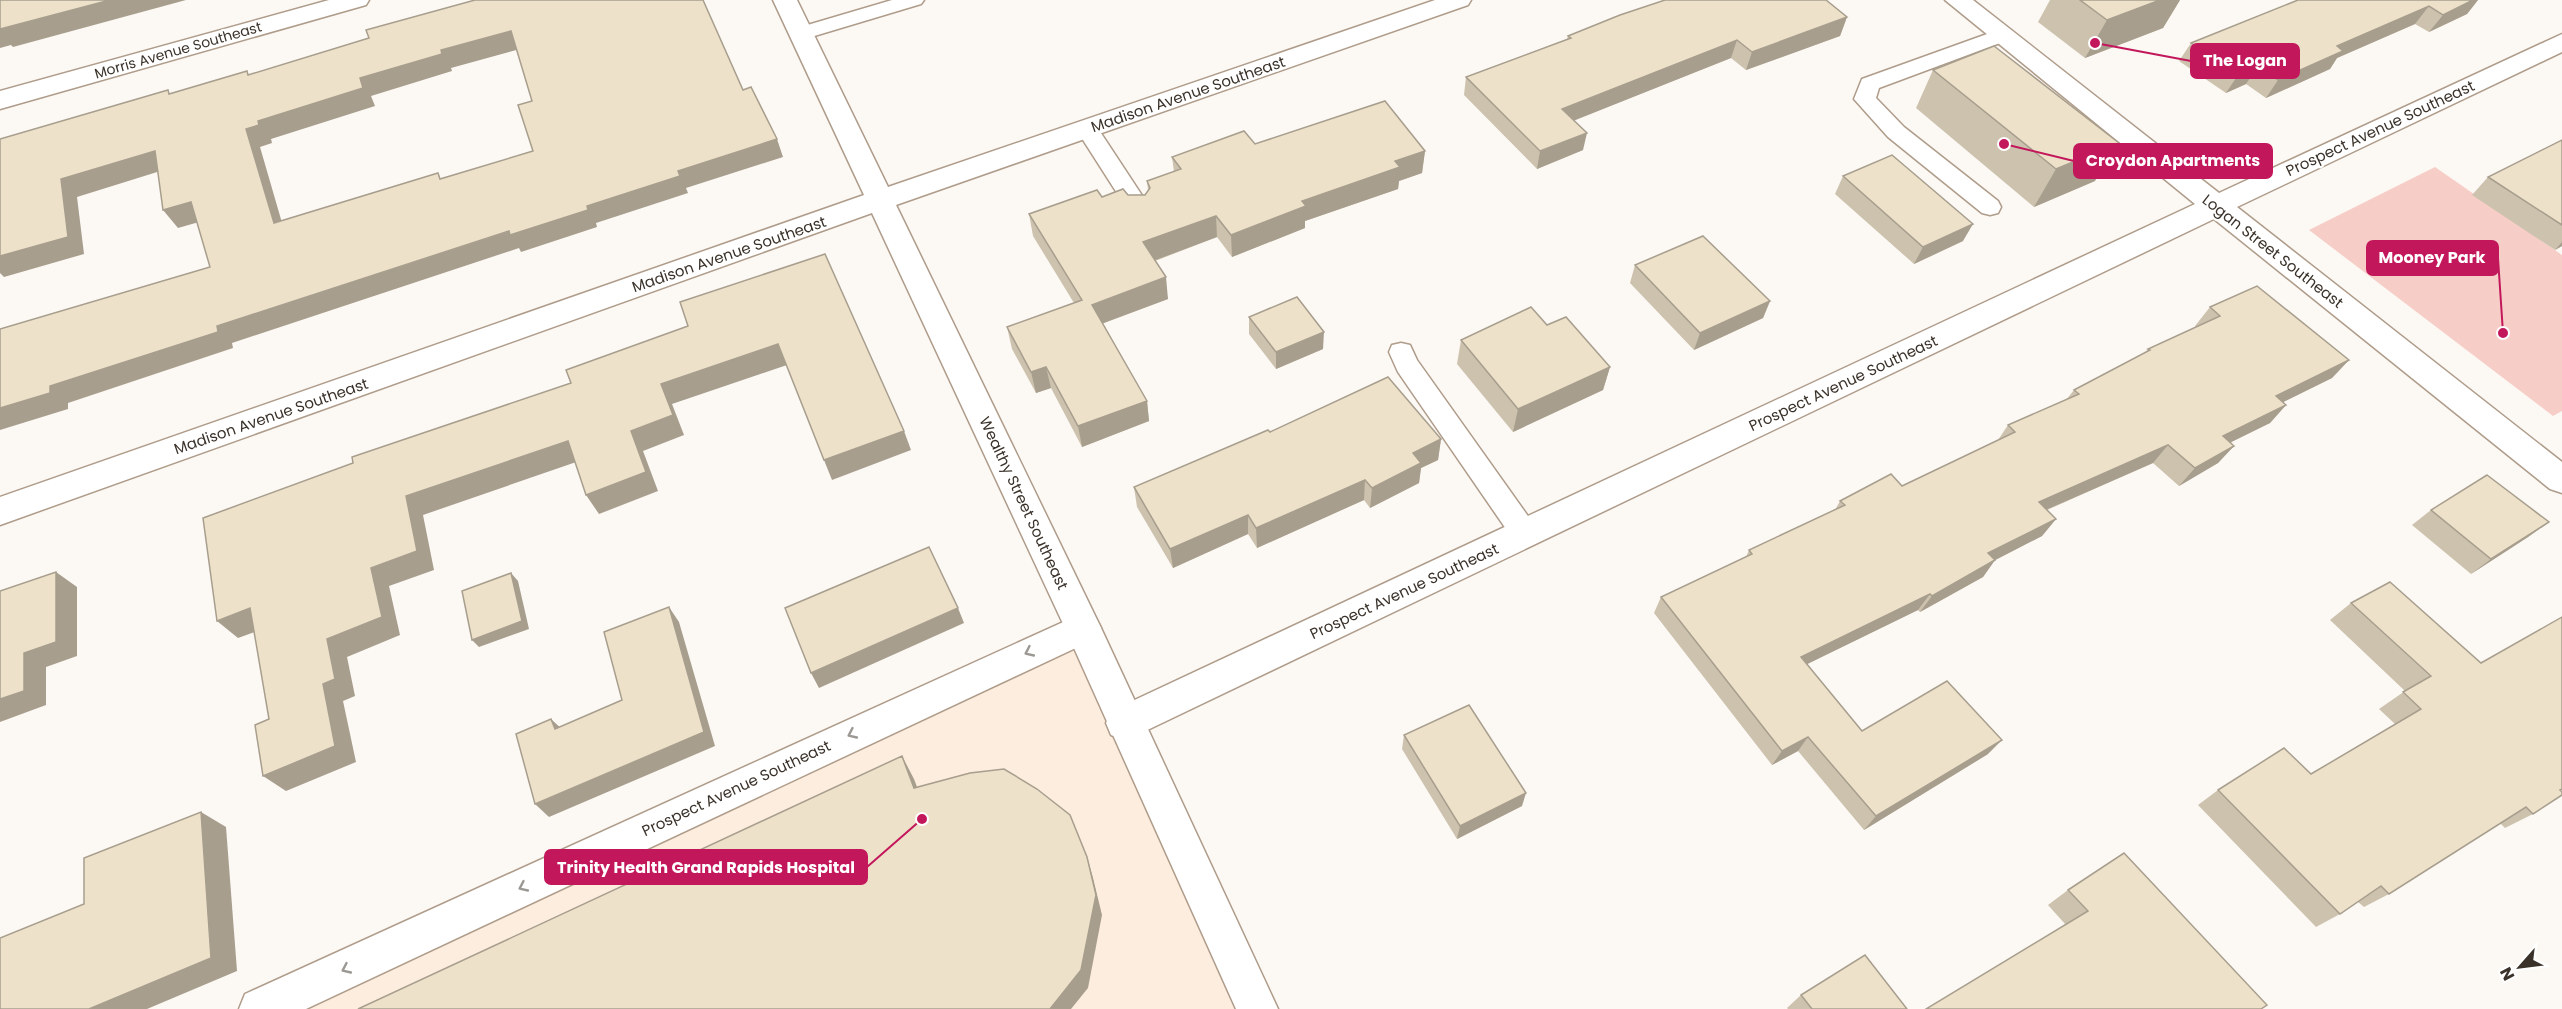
<svg xmlns="http://www.w3.org/2000/svg" width="2562" height="1009" font-family="Poppins,sans-serif">
	<style>
		.built { fill: #fdedde }
		.green { fill: #f7cec7 }
		.lines { fill: none; stroke-linecap: round; stroke-linejoin: round }
		.lane-casing { stroke: #af9c8a; stroke-width: 3 }
		.street-casing { stroke: #af9c8a; stroke-width: 3 }
		.secondary-casing { stroke: #af9c8a; stroke-width: 3 }
		.lane { fill: #fff; fill-rule: evenodd }
		.street { fill: #fff; fill-rule: evenodd }
		.secondary { fill: #fff; fill-rule: evenodd }
		.wall { fill: #cdc2ae }
		.shaded-wall { fill: #a79e8d }
		.building { fill: #eee1ca; stroke: #a79e8d; stroke-width: 1.5; fill-rule: evenodd }
		.oneway { stroke: #9c9894 }
		.labels { text-anchor: middle; dominant-baseline: central; stroke-width: 4.5; stroke-linejoin: round; paint-order: stroke }
		.far-street-label { font-size: 14px; fill: #3a322a; stroke: #fff }
		.street-label { font-size: 15px; fill: #3a322a; stroke: #fff }
		.leader { fill: none; stroke: #c2185b; stroke-width: 2 }
		.callout-dot { fill: #c2185b; stroke: #fff; stroke-width: 2 }
		.callout { fill: #c2185b; stroke: #c2185b; stroke-width: 2 }
		.callout-label { font-size: 16px; text-anchor: middle; font-weight: bold; fill: #fff }
	</style>
	<rect width="100%" height="100%" fill="#fcf8f4"/>
	<path class="built" d="M 1083,628 L 1265,1009 L 259,1009 Z"/>
	<path class="green" d="M 2435,167 L 2562,255 L 2562,411 L 2553,416 L 2309,230 Z"/>
	<g class="lines">
		<g class="lane-casing">
			<g id="lane">
				<path d="M 892,0 L 924,0 L 921,4 L 801,40 L 794,39 L 791,34 L 794,29 Z"/>
				<path d="M 2001,29 L 2008,30 L 2011,35 L 2008,40 L 1879,88 L 1876,98 L 1904,127 L 1998,201 L 2001,207 L 1998,213 L 1990,215 L 1982,213 L 1888,137 L 1854,99 L 1862,79 Z"/>
				<path d="M 1087,122 L 1095,124 L 1147,203 L 1150,209 L 1147,215 L 1139,217 L 1131,215 L 1076,129 L 1079,124 Z"/>
				<path d="M 1401,343 L 1410,345 L 1417,360 L 1535,526 L 1539,534 L 1535,542 L 1525,545 L 1515,542 L 1398,372 L 1389,352 L 1392,345 Z"/>
			</g>
		</g>
		<g class="street-casing">
			<g id="street">
				<path d="M 329,0 L 369,0 L 366,5 L 0,109 L 0,91 Z"/>
				<path d="M 1945,0 L 1973,0 L 2219,193 L 2562,34 L 2562,52 L 2237,207 L 2562,462 L 2562,493 L 2550,489 L 2214,219 L 1137,735 L 1124,740 L 1111,735 L 1106,723 L 1111,711 L 2195,204 Z"/>
				<path d="M 1083,613 L 1095,617 L 1101,628 L 1095,639 L 306,1009 L 239,1009 L 245,994 Z"/>
			</g>
		</g>
		<g class="secondary-casing">
			<path id="secondary" d="M 773,0 L 797,0 L 888,187 L 1435,0 L 1471,0 L 1468,5 L 896,205 L 1101,628 L 1278,1009 L 1236,1009 L 1065,628 L 872,213 L 0,525 L 0,497 L 864,195 Z"/>
		</g>
		<use href="#lane" class="lane"/>
		<use href="#street" class="street"/>
		<use href="#secondary" class="secondary"/>
	</g>
	<g class="wall">
		<path d="M 2050,0 L 2180,0 L 2163,28 L 2085,58 L 2038,22 Z"/>
		<path d="M 2298,0 L 2478,0 L 2467,14 L 2429,32 L 2415,24 L 2337,58 L 2330,69 L 2266,98 L 2246,84 L 2226,93 L 2179,61 L 2191,43 Z"/>
		<path d="M 1847,17 L 1840,36 L 1746,70 L 1731,58 L 1574,120 L 1583,150 L 1537,169 L 1464,95 L 1466,77 L 1567,39 L 1568,36 Z"/>
		<path d="M 1933,70 L 2095,181 L 2034,207 L 1916,108 Z"/>
		<path d="M 2562,140 L 2562,246 L 2555,250 L 2472,195 L 2488,177 Z"/>
		<path d="M 1255,144 L 1425,151 L 1422,173 L 1399,181 L 1398,189 L 1305,221 L 1305,228 L 1232,257 L 1217,237 L 1155,261 L 1168,299 L 1103,323 L 1147,401 L 1149,421 L 1082,447 L 1051,388 L 1036,393 L 1012,349 L 1007,327 L 1074,303 L 1033,236 L 1029,214 L 1102,197 L 1145,195 L 1148,190 L 1147,181 L 1174,172 L 1172,157 Z"/>
		<path d="M 1843,176 L 1963,241 L 1914,264 L 1835,194 Z"/>
		<path d="M 1635,265 L 1770,301 L 1763,318 L 1694,350 L 1630,283 Z"/>
		<path d="M 2210,307 L 2349,360 L 2332,378 L 2283,402 L 2286,405 L 2270,423 L 2231,442 L 2234,446 L 2218,463 L 2179,486 L 2153,463 L 2047,510 L 2056,519 L 2042,536 L 1995,560 L 1983,577 L 1920,612 L 1918,610 L 1807,664 L 1862,731 L 1988,754 L 1864,830 L 1798,751 L 1772,765 L 1654,613 L 1661,597 L 1746,557 L 1749,550 L 1835,510 L 1840,501 L 1902,486 L 1998,440 L 2008,425 L 2066,400 L 2074,390 L 2145,353 L 2148,349 L 2196,327 L 2195,326 Z"/>
		<path d="M 1249,317 L 1323,349 L 1276,369 L 1249,334 Z"/>
		<path d="M 1547,325 L 1610,367 L 1603,390 L 1513,432 L 1457,364 L 1461,340 Z"/>
		<path d="M 1270,432 L 1441,439 L 1438,460 L 1421,468 L 1419,483 L 1370,508 L 1364,500 L 1257,548 L 1248,534 L 1173,568 L 1137,507 L 1134,487 Z"/>
		<path d="M 2431,510 L 2549,522 L 2528,537 L 2471,574 L 2412,525 Z"/>
		<path d="M 2390,582 L 2533,814 L 2505,828 L 2500,823 L 2389,894 L 2364,907 L 2358,902 L 2340,914 L 2316,927 L 2198,805 L 2218,790 L 2311,774 L 2395,724 L 2379,709 L 2405,691 L 2330,620 L 2351,603 Z"/>
		<path d="M 1404,735 L 1522,806 L 1457,839 L 1402,749 Z"/>
		<path d="M 2068,890 L 2261,1009 L 2066,925 L 2048,905 Z"/>
		<path d="M 1801,995 L 1907,1009 L 1788,1009 L 1787,1008 Z"/>
	</g>
	<g class="shaded-wall">
		<path d="M 110,0 L 186,0 L 13,47 L 11,45 L 0,48 L 0,29 Z"/>
		<path d="M 2160,0 L 2180,0 L 2163,28 L 2085,58 L 2107,20 Z"/>
		<path d="M 2473,0 L 2478,0 L 2467,14 L 2429,32 L 2443,15 Z"/>
		<path d="M 2429,6 L 2415,24 L 2337,58 L 2330,69 L 2266,98 L 2278,80 L 2337,46 Z"/>
		<path d="M 1847,17 L 1840,36 L 1746,70 L 1752,52 Z"/>
		<path d="M 511,31 L 520,49 L 451,68 L 452,71 L 371,96 L 375,106 L 271,139 L 272,143 L 260,147 L 287,240 L 274,223 L 246,129 L 258,121 L 360,78 L 441,50 Z"/>
		<path d="M 1737,40 L 1731,58 L 1558,127 L 1562,109 Z"/>
		<path d="M 2258,66 L 2246,84 L 2226,93 L 2238,75 Z"/>
		<path d="M 1587,133 L 1583,150 L 1537,169 L 1540,151 Z"/>
		<path d="M 777,139 L 783,157 L 686,188 L 688,193 L 596,223 L 597,227 L 521,252 L 519,248 L 232,343 L 233,348 L 68,403 L 68,409 L 0,430 L 0,408 L 50,386 L 217,326 L 587,206 L 678,171 Z"/>
		<path d="M 2119,143 L 2095,181 L 2034,207 L 2056,169 Z"/>
		<path d="M 155,151 L 170,168 L 77,197 L 84,254 L 4,277 L 0,273 L 0,256 L 61,179 Z"/>
		<path d="M 1425,151 L 1422,173 L 1399,181 L 1398,189 L 1305,221 L 1305,228 L 1232,257 L 1231,235 L 1302,201 L 1395,161 Z"/>
		<path d="M 191,202 L 206,220 L 178,228 L 163,210 Z"/>
		<path d="M 1216,216 L 1217,237 L 1145,264 L 1143,242 Z"/>
		<path d="M 1973,224 L 1963,241 L 1914,264 L 1923,247 Z"/>
		<path d="M 2562,242 L 2562,246 L 2555,250 Z"/>
		<path d="M 1166,277 L 1168,299 L 1096,326 L 1092,305 Z"/>
		<path d="M 1770,301 L 1763,318 L 1694,350 L 1700,333 Z"/>
		<path d="M 1324,332 L 1323,349 L 1276,369 L 1276,352 Z"/>
		<path d="M 778,344 L 787,365 L 672,404 L 684,435 L 643,451 L 658,491 L 599,514 L 586,495 L 631,431 L 661,384 Z"/>
		<path d="M 2349,360 L 2332,378 L 2259,414 L 2276,396 Z"/>
		<path d="M 1046,367 L 1051,388 L 1036,393 L 1031,372 Z"/>
		<path d="M 1610,367 L 1603,390 L 1513,432 L 1518,409 Z"/>
		<path d="M 1147,401 L 1149,421 L 1082,447 L 1078,426 Z"/>
		<path d="M 2286,405 L 2270,423 L 2207,454 L 2223,436 Z"/>
		<path d="M 904,431 L 911,450 L 832,480 L 824,460 Z"/>
		<path d="M 1441,439 L 1438,460 L 1421,468 L 1419,483 L 1370,508 L 1372,488 L 1413,453 Z"/>
		<path d="M 568,441 L 582,460 L 423,515 L 434,570 L 389,586 L 400,635 L 347,657 L 355,696 L 343,701 L 356,762 L 286,791 L 263,776 L 323,684 L 327,639 L 371,568 L 406,496 Z"/>
		<path d="M 2168,445 L 2153,463 L 2025,519 L 2039,502 Z"/>
		<path d="M 2234,446 L 2218,463 L 2179,486 L 2195,468 Z"/>
		<path d="M 1365,480 L 1364,500 L 1257,548 L 1256,528 Z"/>
		<path d="M 1248,515 L 1248,534 L 1173,568 L 1170,549 Z"/>
		<path d="M 2056,519 L 2042,536 L 1976,570 L 1988,553 Z"/>
		<path d="M 2549,522 L 2528,537 L 2471,574 L 2491,559 Z"/>
		<path d="M 1995,560 L 1983,577 L 1920,612 L 1932,596 Z"/>
		<path d="M 56,572 L 77,587 L 77,656 L 46,667 L 46,705 L 0,722 L 0,699 L 24,653 Z"/>
		<path d="M 511,573 L 518,581 L 529,629 L 479,647 L 472,640 Z"/>
		<path d="M 1930,594 L 1918,610 L 1791,672 L 1801,657 Z"/>
		<path d="M 669,607 L 679,622 L 715,746 L 549,817 L 535,804 L 704,732 Z"/>
		<path d="M 250,608 L 271,626 L 238,638 L 217,621 Z"/>
		<path d="M 958,608 L 964,623 L 819,688 L 811,673 Z"/>
		<path d="M 551,719 L 565,732 L 555,729 Z"/>
		<path d="M 1808,737 L 1798,751 L 1772,765 L 1782,751 Z"/>
		<path d="M 2002,740 L 1988,754 L 1864,830 L 1876,816 Z"/>
		<path d="M 902,756 L 914,779 L 926,811 L 914,788 Z"/>
		<path d="M 1526,793 L 1522,806 L 1457,839 L 1460,826 Z"/>
		<path d="M 201,812 L 226,827 L 237,971 L 147,1009 L 89,1009 Z"/>
		<path d="M 1087,857 L 1093,878 L 1102,915 L 1088,988 L 1071,1009 L 1050,1009 Z"/>
	</g>
	<g class="building">
		<path d="M 0,0 L 110,0 L 0,29 Z"/>
		<path d="M 475,0 L 703,0 L 743,90 L 751,87 L 777,139 L 678,171 L 680,176 L 587,206 L 588,210 L 510,235 L 509,231 L 217,326 L 218,332 L 50,386 L 50,393 L 0,408 L 0,329 L 210,267 L 191,202 L 163,210 L 155,151 L 61,179 L 68,237 L 0,256 L 0,139 L 168,90 L 169,94 L 247,71 L 248,75 L 369,38 L 366,30 ZM 511,31 L 532,101 L 518,105 L 533,151 L 440,179 L 438,173 L 274,223 L 246,129 L 259,125 L 258,121 L 363,88 L 360,78 L 442,54 L 441,50 Z"/>
		<path d="M 1665,0 L 1826,0 L 1847,17 L 1752,52 L 1737,40 L 1562,109 L 1587,133 L 1540,151 L 1466,77 L 1571,38 L 1568,36 L 1620,15 Z"/>
		<path d="M 2080,0 L 2160,0 L 2107,20 Z"/>
		<path d="M 2298,0 L 2473,0 L 2443,15 L 2429,6 L 2337,46 L 2343,51 L 2278,80 L 2258,66 L 2238,75 L 2191,43 Z"/>
		<path d="M 1994,46 L 2119,143 L 2056,169 L 1933,70 Z"/>
		<path d="M 1385,101 L 1425,151 L 1395,161 L 1400,167 L 1302,201 L 1306,206 L 1231,235 L 1216,216 L 1143,242 L 1166,277 L 1092,305 L 1147,401 L 1078,426 L 1046,367 L 1031,372 L 1007,327 L 1082,300 L 1029,214 L 1097,190 L 1102,197 L 1123,189 L 1128,195 L 1145,195 L 1150,188 L 1147,181 L 1181,169 L 1172,157 L 1244,131 L 1255,144 Z"/>
		<path d="M 2562,140 L 2562,225 L 2488,177 Z"/>
		<path d="M 1892,155 L 1973,224 L 1923,247 L 1843,176 Z"/>
		<path d="M 1703,236 L 1770,301 L 1700,333 L 1635,265 Z"/>
		<path d="M 825,254 L 904,431 L 824,460 L 778,344 L 661,384 L 673,415 L 631,431 L 646,472 L 586,495 L 568,441 L 406,496 L 417,551 L 371,568 L 382,617 L 327,639 L 335,679 L 323,684 L 335,746 L 263,776 L 255,725 L 269,719 L 250,608 L 217,621 L 203,518 L 353,463 L 352,457 L 571,383 L 566,370 L 688,326 L 680,302 Z"/>
		<path d="M 2257,286 L 2349,360 L 2276,396 L 2286,405 L 2223,436 L 2234,446 L 2195,468 L 2168,445 L 2039,502 L 2056,519 L 1988,553 L 1995,560 L 1932,596 L 1930,594 L 1801,657 L 1862,731 L 1947,681 L 2002,740 L 1876,816 L 1808,737 L 1782,751 L 1661,597 L 1752,554 L 1749,550 L 1845,505 L 1840,501 L 1891,474 L 1902,486 L 2015,432 L 2008,425 L 2079,394 L 2074,390 L 2150,350 L 2148,349 L 2220,316 L 2210,307 Z"/>
		<path d="M 1297,297 L 1324,332 L 1276,352 L 1249,317 Z"/>
		<path d="M 1531,307 L 1547,325 L 1566,317 L 1610,367 L 1518,409 L 1461,340 Z"/>
		<path d="M 1388,377 L 1441,439 L 1413,453 L 1421,463 L 1372,488 L 1365,480 L 1256,528 L 1248,515 L 1170,549 L 1134,487 L 1268,430 L 1270,432 Z"/>
		<path d="M 2487,475 L 2549,522 L 2491,559 L 2431,510 Z"/>
		<path d="M 929,547 L 958,608 L 811,673 L 785,608 Z"/>
		<path d="M 56,572 L 56,642 L 24,653 L 24,691 L 0,699 L 0,591 Z"/>
		<path d="M 511,573 L 522,621 L 472,640 L 462,591 Z"/>
		<path d="M 2390,582 L 2481,663 L 2562,617 L 2562,789 L 2560,790 L 2562,792 L 2562,795 L 2533,814 L 2526,807 L 2389,894 L 2381,886 L 2340,914 L 2218,790 L 2284,748 L 2311,774 L 2421,709 L 2403,692 L 2431,676 L 2351,603 Z"/>
		<path d="M 669,607 L 704,732 L 535,804 L 516,734 L 551,719 L 555,729 L 622,700 L 604,632 Z"/>
		<path d="M 1469,705 L 1526,793 L 1460,826 L 1404,735 Z"/>
		<path d="M 902,756 L 914,788 L 970,773 L 1004,769 L 1037,789 L 1070,815 L 1087,857 L 1096,895 L 1081,970 L 1050,1009 L 358,1009 Z"/>
		<path d="M 201,812 L 211,958 L 89,1009 L 0,1009 L 0,938 L 84,904 L 84,858 Z"/>
		<path d="M 2124,853 L 2267,1005 L 2261,1009 L 1926,1009 L 2088,911 L 2068,890 Z"/>
		<path d="M 1865,955 L 1907,1009 L 1812,1009 L 1801,995 Z"/>
	</g>
	<defs><path id="oneway-chevron" d="M-2-3.5L2.5 0L-2 3.5" fill="none" stroke-width="1.6" stroke-linecap="round" stroke-linejoin="round" transform="scale(1.5)"/></defs>
	<g class="oneway">
		<use href="#oneway-chevron" transform="translate(1029 652) rotate(155)"/>
		<use href="#oneway-chevron" transform="translate(852 734) rotate(155)"/>
		<use href="#oneway-chevron" transform="translate(523 887) rotate(155)"/>
		<use href="#oneway-chevron" transform="translate(346 969) rotate(155)"/>
	</g>
	<g class="labels">
		<g class="far-street-label">
			<text transform="translate(178 50) rotate(-16)">Morris Avenue Southeast</text>
		</g>
		<g class="street-label">
			<text transform="translate(1188 94) rotate(-19)">Madison Avenue Southeast</text>
			<text transform="translate(2380 128) rotate(-25)">Prospect Avenue Southeast</text>
			<text transform="translate(2273 251) rotate(38)">Logan Street Southeast</text>
			<text transform="translate(729 254) rotate(-19)">Madison Avenue Southeast</text>
			<text transform="translate(1843 383) rotate(-25)">Prospect Avenue Southeast</text>
			<text transform="translate(271 416) rotate(-19)">Madison Avenue Southeast</text>
			<text transform="translate(1024 503) rotate(65)">Wealthy Street Southeast</text>
			<text transform="translate(1404 591) rotate(-25)">Prospect Avenue Southeast</text>
			<text transform="translate(736 788) rotate(-25)">Prospect Avenue Southeast</text>
		</g>
	</g>
	<path class="leader" d="M2095 43L2191 61M2004 144L2074 161M2503 333L2498 258M922 819L867 867"/>
	<g class="callout-dot">
		<circle cx="2095" cy="43" r="6"/>
		<circle cx="2004" cy="144" r="6"/>
		<circle cx="2503" cy="333" r="6"/>
		<circle cx="922" cy="819" r="6"/>
	</g>
	<g class="callout">
		<rect x="2191" y="44" width="108" height="34" rx="6"/>
		<rect x="2074" y="144" width="198" height="34" rx="6"/>
		<rect x="2367" y="241" width="131" height="34" rx="6"/>
		<rect x="545" y="850" width="322" height="34" rx="6"/>
	</g>
	<g class="callout-label">
		<text x="2245" y="66">The Logan</text>
		<text x="2173" y="166">Croydon Apartments</text>
		<text x="2432" y="263">Mooney Park</text>
		<text x="706" y="873">Trinity Health Grand Rapids Hospital</text>
	</g>
	<g transform="translate(2520 967) rotate(242)" stroke="#ffffff" stroke-width="4.5" paint-order="stroke">
	<path d="M0-4.5L10 22L0 15L-10 22Z" fill="#3a322a"/>
	<text y="-9" font-size="16" font-weight="bold" text-anchor="middle" fill="#3a322a">N</text>
	</g>
</svg>
